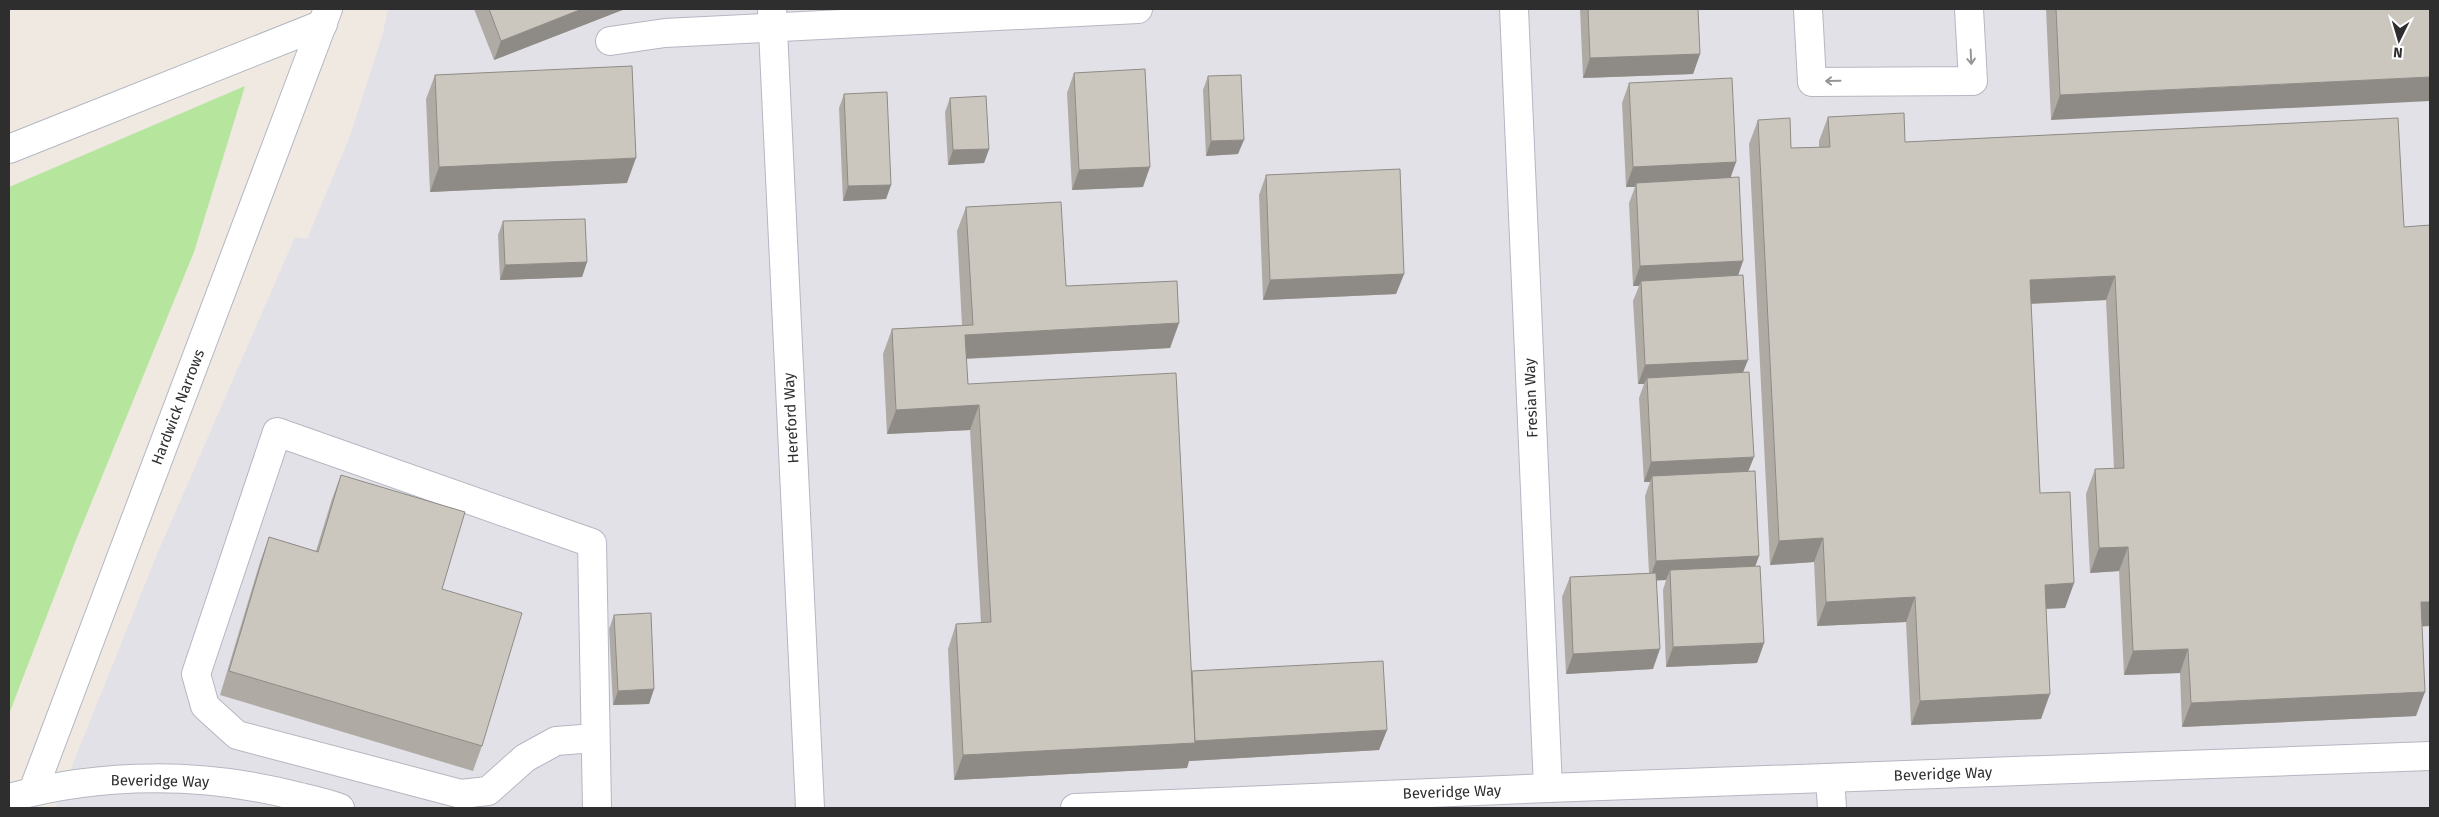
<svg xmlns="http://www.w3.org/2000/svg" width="2439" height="817" font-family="'Fira Sans',sans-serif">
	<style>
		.industrial { fill: #e3e1e8 }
		.green { fill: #b6e59e }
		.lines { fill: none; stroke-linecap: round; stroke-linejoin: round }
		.minor-casing { stroke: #b4b7c1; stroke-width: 30 }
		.minor { stroke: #fff; stroke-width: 28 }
		.wall { fill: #afaba4 }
		.shaded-wall { fill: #8e8b86 }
		.building { fill: #cbc7bf; stroke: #8e8b86 }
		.oneway { stroke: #969696 }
		.labels { text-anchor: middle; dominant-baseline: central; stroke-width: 4; stroke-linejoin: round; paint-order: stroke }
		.street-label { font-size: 15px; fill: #2e2e2e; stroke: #fff }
	</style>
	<rect width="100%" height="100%" fill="#efe9e1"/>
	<path class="industrial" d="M 388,9 L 2430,9 L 2430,808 L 55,808 L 158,552 L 295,237 L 307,239 L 350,136 L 383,33 Z"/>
	<path class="green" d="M 245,86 L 194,252 L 76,540 L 9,714 L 9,187 Z"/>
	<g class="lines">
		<g class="minor-casing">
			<g id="minor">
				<path d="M 772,9 L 810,808"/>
				<path d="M 1514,9 L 1548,788"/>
				<path d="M 1808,9 L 1812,82 L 1973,81 L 1969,9"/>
				<path d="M 610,41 L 665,33 L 1138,9"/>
				<path d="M 9,149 L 323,24"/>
				<path d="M 595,738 L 556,741 L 525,758 L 488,791 L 461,794 L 237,735 L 205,706 L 196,674 L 277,432 L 592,543 L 597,808"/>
				<path d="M 1830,778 L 1832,808"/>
				<path d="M 33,791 L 328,9"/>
				<path d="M 9,798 C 102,772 206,772 300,797 C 313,800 327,803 340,808"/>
				<path d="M 1075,808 L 1548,788 L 2430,756"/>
			</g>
		</g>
		<use href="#minor" class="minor"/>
	</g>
	<g class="wall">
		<path d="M 474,9 L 625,9 L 494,60 Z"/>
		<path d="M 1580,9 L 1698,9 L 1700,54 L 1693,74 L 1583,78 Z"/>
		<path d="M 2046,9 L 2430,9 L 2051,120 Z"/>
		<path d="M 1074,73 L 1143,187 L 1072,190 L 1067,93 Z"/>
		<path d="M 435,75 L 627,183 L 430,192 L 426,99 Z"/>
		<path d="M 1208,76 L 1238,154 L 1206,156 L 1203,90 Z"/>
		<path d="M 1629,83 L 1736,162 L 1730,178 L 1743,261 L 1738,276 L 1748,472 L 1759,556 L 1755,566 L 1764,643 L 1757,663 L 1666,667 L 1663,590 L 1666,580 L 1656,580 L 1653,669 L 1566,674 L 1562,597 L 1570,577 L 1649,573 L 1645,496 L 1650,482 L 1644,482 L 1639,398 L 1644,384 L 1638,384 L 1633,301 L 1639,286 L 1633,286 L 1629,203 L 1635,187 L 1626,187 L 1622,103 Z"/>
		<path d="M 844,94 L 891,185 L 886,199 L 843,201 L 839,108 Z"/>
		<path d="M 950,98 L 989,149 L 984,163 L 948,165 L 945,112 Z"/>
		<path d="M 1828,117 L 1905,142 L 2398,118 L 2422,626 L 2416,716 L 2182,727 L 2180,673 L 2124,675 L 2119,571 L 2090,573 L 2086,494 L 2095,469 L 2114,469 L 2106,300 L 2031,304 L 2040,493 L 2074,583 L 2065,608 L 2046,609 L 2041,719 L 1911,725 L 1906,622 L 1817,626 L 1814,562 L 1770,565 L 1749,144 L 1758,120 L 1791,148 L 1819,147 L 1819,141 Z"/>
		<path d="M 1266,175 L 1404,274 L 1396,294 L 1263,300 L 1259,195 Z"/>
		<path d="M 966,207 L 1066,286 L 1179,323 L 1170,348 L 966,359 L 968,384 L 1192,671 L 1387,730 L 1379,750 L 1189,761 L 1187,768 L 954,780 L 948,649 L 956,624 L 981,623 L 970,430 L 887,434 L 883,354 L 892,329 L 962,325 L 957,231 Z"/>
		<path d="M 503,221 L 587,262 L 582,277 L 500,280 L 498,235 Z"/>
		<path d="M 341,475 L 442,589 L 482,746 L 473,771 L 220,695 L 260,562 L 269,537 L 316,551 L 332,499 Z"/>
		<path d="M 614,615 L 654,689 L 649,704 L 613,705 L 609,629 Z"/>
	</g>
	<g class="shaded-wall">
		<path d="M 582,9 L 625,9 L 494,60 L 501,41 Z"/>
		<path d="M 1700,54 L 1693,74 L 1583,78 L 1590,58 Z"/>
		<path d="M 2430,77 L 2430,101 L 2051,120 L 2060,95 Z"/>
		<path d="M 1244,140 L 1238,154 L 1206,156 L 1211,141 Z"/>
		<path d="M 989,149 L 984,163 L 948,165 L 953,150 Z"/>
		<path d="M 636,158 L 627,183 L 430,192 L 439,167 Z"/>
		<path d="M 1736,162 L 1729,182 L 1636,183 L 1635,187 L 1626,187 L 1633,167 Z"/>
		<path d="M 1150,167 L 1143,187 L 1072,190 L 1079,170 Z"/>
		<path d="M 891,185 L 886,199 L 843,201 L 848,186 Z"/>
		<path d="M 1743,261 L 1736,281 L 1641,281 L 1639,286 L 1633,286 L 1640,266 Z"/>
		<path d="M 587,262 L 582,277 L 500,280 L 505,265 Z"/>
		<path d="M 1404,274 L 1396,294 L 1263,300 L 1270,280 Z"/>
		<path d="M 2115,276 L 2106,300 L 2021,304 L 2030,280 Z"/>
		<path d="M 1179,323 L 1170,348 L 956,359 L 965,335 Z"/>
		<path d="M 1748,360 L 1740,380 L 1647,378 L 1644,384 L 1638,384 L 1645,365 Z"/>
		<path d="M 979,405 L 970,430 L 887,434 L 896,410 Z"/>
		<path d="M 1754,457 L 1746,477 L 1652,476 L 1650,482 L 1644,482 L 1651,462 Z"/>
		<path d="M 1823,538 L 1814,562 L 1770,565 L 1779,541 Z"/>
		<path d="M 2128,547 L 2119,571 L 2090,573 L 2099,548 Z"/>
		<path d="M 1759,556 L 1752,575 L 1670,570 L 1666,580 L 1649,581 L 1656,561 Z"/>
		<path d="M 2074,583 L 2065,608 L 2036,609 L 2045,585 Z"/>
		<path d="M 1915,597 L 1906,622 L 1817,626 L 1826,602 Z"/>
		<path d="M 2421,602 L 2430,602 L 2430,626 L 2412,627 Z"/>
		<path d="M 1764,643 L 1757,663 L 1666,667 L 1673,647 Z"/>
		<path d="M 1660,649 L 1653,669 L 1566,674 L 1573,654 Z"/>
		<path d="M 2188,649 L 2180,673 L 2124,675 L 2133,651 Z"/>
		<path d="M 654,689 L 649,704 L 613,705 L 618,691 Z"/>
		<path d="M 2425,692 L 2416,716 L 2182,727 L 2191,703 Z"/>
		<path d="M 2050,694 L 2041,719 L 1911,725 L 1920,701 Z"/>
		<path d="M 1387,730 L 1379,750 L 1189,761 L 1187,768 L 954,780 L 963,755 L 1194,741 Z"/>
	</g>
	<g class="building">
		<path d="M 489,9 L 582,9 L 501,41 Z"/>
		<path d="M 1588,9 L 1698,9 L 1700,54 L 1590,58 Z"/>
		<path d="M 2056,9 L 2430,9 L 2430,77 L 2060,95 Z"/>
		<path d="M 632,66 L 636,158 L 439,167 L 435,75 Z"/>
		<path d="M 1145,69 L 1150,167 L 1079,170 L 1074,73 Z"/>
		<path d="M 1241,75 L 1244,140 L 1211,141 L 1208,76 Z"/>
		<path d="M 1732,78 L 1736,162 L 1633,167 L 1629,83 Z"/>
		<path d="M 887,92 L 891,185 L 848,186 L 844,94 Z"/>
		<path d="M 986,96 L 989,149 L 953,150 L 950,98 Z"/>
		<path d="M 1904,113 L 1905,142 L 2398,118 L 2404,227 L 2430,225 L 2430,602 L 2421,602 L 2425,692 L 2191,703 L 2188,649 L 2133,651 L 2128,547 L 2099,548 L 2095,469 L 2124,468 L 2115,276 L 2030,280 L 2040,493 L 2070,492 L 2074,583 L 2045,585 L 2050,694 L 1920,701 L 1915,597 L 1826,602 L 1823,538 L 1779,541 L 1758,120 L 1790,118 L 1791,148 L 1830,147 L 1828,117 Z"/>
		<path d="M 1400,169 L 1404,274 L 1270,280 L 1266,175 Z"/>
		<path d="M 1739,177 L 1743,261 L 1640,266 L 1636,183 Z"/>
		<path d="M 1061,202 L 1066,286 L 1177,281 L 1179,323 L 965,335 L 968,384 L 1176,373 L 1195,743 L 963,755 L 956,624 L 991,622 L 979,405 L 896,410 L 892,329 L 973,325 L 966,207 Z"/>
		<path d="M 585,219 L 587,262 L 505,265 L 503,221 Z"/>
		<path d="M 1743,275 L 1748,360 L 1645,365 L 1641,281 Z"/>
		<path d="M 1749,372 L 1754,457 L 1651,462 L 1647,378 Z"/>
		<path d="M 1755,471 L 1759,556 L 1656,561 L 1652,476 Z"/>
		<path d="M 341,475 L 465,512 L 442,589 L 522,613 L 482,746 L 229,671 L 269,537 L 318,552 Z"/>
		<path d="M 1760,566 L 1764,643 L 1673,647 L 1670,570 Z"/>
		<path d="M 1656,573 L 1660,649 L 1573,654 L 1570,577 Z"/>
		<path d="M 651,613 L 654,689 L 618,691 L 614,615 Z"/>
		<path d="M 1383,661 L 1387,730 L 1195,741 L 1192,671 Z"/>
	</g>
	<defs><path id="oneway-shaft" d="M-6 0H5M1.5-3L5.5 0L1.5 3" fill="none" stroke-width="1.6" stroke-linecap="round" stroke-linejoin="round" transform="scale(1.25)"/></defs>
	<g class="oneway">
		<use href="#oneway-shaft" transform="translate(1971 57) rotate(87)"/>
		<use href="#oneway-shaft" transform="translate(1833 81) rotate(179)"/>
	</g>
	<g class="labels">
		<g class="street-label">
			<text transform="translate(1531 398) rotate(-92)">Fresian Way</text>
			<text transform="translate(178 407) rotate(-69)">Hardwick Narrows</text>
			<text transform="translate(791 418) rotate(-93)">Hereford Way</text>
			<text transform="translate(1943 774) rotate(-2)">Beveridge Way</text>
			<text transform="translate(160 781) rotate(1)">Beveridge Way</text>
			<text transform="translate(1452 792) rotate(-2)">Beveridge Way</text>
		</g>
	</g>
	<rect width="2439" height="817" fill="none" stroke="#2e2e2e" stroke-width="20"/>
	<g transform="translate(2399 40) rotate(185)" stroke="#ffffff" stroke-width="4" paint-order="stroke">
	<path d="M0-4L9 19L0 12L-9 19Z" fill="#2e2e2e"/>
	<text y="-8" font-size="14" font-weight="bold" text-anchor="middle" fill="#2e2e2e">N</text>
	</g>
</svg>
